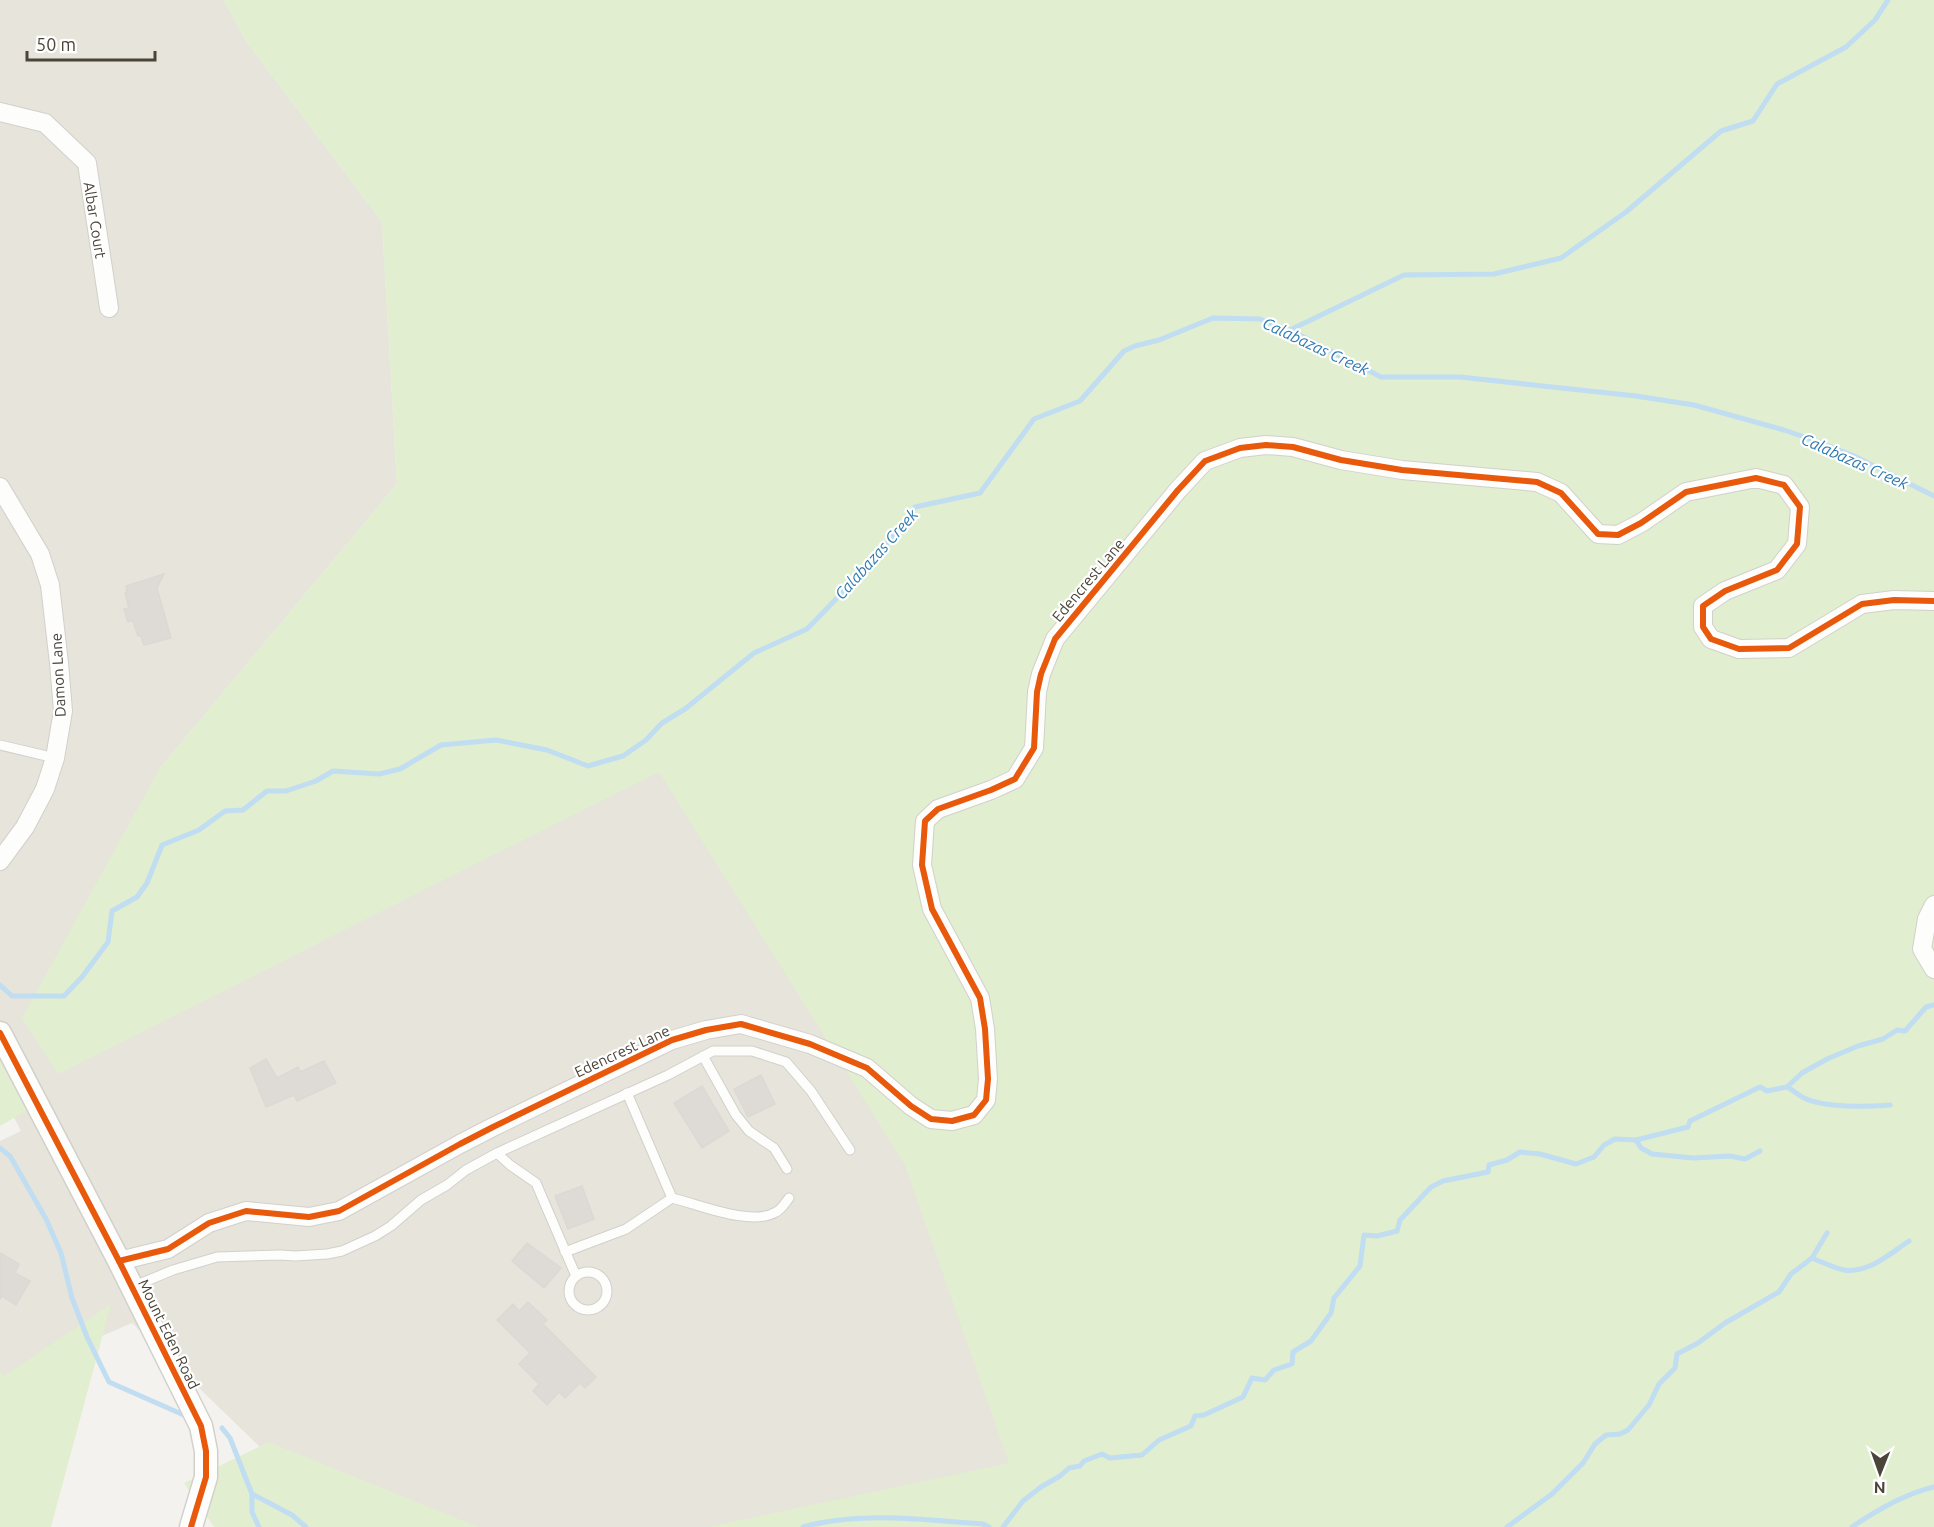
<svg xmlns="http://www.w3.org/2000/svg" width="1934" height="1527" font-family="Ubuntu,sans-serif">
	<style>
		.residential { fill: #e7e4dc }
		.green { fill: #e1eecf }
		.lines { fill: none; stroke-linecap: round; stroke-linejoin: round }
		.stream { stroke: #c0ddf1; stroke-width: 5 }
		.building { fill: #dedbd6; stroke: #dcd9d4; stroke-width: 1.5 }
		.service-casing { stroke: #d2d0cb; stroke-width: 11 }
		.minor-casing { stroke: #d2d0cb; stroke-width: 20 }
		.tertiary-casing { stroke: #d2d0cb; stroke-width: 25 }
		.service { stroke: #fdfdfc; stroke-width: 9 }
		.minor { stroke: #fdfdfc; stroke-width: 18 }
		.tertiary { stroke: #fdfdfc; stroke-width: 22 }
		.cycleway-casing { stroke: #fff; stroke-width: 10 }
		.cycleway { stroke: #e8590c; stroke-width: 6 }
		.labels { text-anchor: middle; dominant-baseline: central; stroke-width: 4.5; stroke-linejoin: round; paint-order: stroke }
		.street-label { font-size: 15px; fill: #4b4439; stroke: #fff }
		.water-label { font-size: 16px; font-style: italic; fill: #2e7ab2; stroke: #fff }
	</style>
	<rect width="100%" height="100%" fill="#f4f2ee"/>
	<path class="residential" d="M 0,0 L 224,0 L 246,41 L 382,222 L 397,484 L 160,768 L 662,761 L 912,1158 L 1023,1470 L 734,1527 L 460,1527 L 262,1449 L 132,1323 L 0,1380 L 0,1141 L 21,1131 L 0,1091 Z"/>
	<g class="green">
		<path d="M 224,0 L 1934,0 L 1934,1527 L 708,1527 L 1009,1463 L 905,1165 L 659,772 L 58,1074 L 22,1018 L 160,768 L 397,484 L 382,222 L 246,41 Z"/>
		<path d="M 0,1051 L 30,1109 L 0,1126 Z"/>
		<path d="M 111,1304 L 51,1527 L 0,1527 L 0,1371 L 4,1376 Z"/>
		<path d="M 269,1442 L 478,1527 L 214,1527 L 184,1483 Z"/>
	</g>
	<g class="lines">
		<g class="stream">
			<path d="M 1290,330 L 1404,275 L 1494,274 L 1561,258 L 1626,212 L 1721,131 L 1753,121 L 1777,84 L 1846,47 L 1875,20 L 1888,0"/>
			<path d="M 0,985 L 12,996 L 64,996 L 82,977 L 108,942 L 112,911 L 137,897 L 147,883 L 162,845 L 199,830 L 225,811 L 243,810 L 267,791 L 286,791 L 316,781 L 333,771 L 379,774 L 400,769 L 441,745 L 496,740 L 547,750 L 588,766 L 623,756 L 646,740 L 662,723 L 685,709 L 754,653 L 807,629 L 876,558 L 915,507 L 980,493 L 1034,419 L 1080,401 L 1124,351 L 1135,346 L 1159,340 L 1213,318 L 1260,319 L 1290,330 L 1381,377 L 1460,377 L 1636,396 L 1694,405 L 1784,430 L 1819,442 L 1854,456 L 1934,496"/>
			<path d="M 1787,1087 C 1793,1090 1798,1095 1804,1098 C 1825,1108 1867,1107 1890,1105"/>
			<path d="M 1636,1140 L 1641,1148 L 1652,1154 L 1693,1158 L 1730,1156 L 1745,1159 L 1760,1151"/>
			<path d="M 0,1148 L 10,1156 L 46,1219 L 61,1253 L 72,1298 L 87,1337 L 109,1382 L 186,1416"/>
			<path d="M 1812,1258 L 1827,1233"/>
			<path d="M 222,1428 L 230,1438 L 252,1494 L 252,1512 L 259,1527"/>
			<path d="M 252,1494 L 292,1515 L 306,1527"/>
			<path d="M 803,1527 C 861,1511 923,1520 983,1524 L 989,1527"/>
			<path d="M 1003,1527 L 1023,1501 L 1041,1487 L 1060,1476 L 1069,1468 L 1080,1466 L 1084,1461 L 1102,1454 L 1110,1458 L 1142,1455 L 1159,1440 L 1191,1426 L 1195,1416 L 1204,1415 L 1243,1397 L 1252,1378 L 1265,1380 L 1274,1370 L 1292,1364 L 1293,1352 L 1311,1341 L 1331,1313 L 1334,1298 L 1360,1266 L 1364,1235 L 1377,1236 L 1397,1231 L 1400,1220 L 1431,1187 L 1443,1181 L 1488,1172 L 1489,1165 L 1507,1160 L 1520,1152 L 1540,1154 L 1576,1164 L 1594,1157 L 1604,1145 L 1615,1139 L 1636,1140 L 1688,1127 L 1690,1121 L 1760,1087 L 1767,1091 L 1787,1087 L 1802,1073 L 1827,1059 L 1858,1046 L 1883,1039 L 1897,1030 L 1905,1031 L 1926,1007 L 1934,1005"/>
			<path d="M 1507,1527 L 1552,1494 L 1583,1463 L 1595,1444 L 1606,1435 L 1620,1434 L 1628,1430 L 1649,1405 L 1659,1384 L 1675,1368 L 1677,1354 L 1698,1343 L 1725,1323 L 1779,1292 L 1791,1274 L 1812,1258 C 1822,1262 1834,1268 1844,1270 C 1868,1274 1891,1253 1909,1241"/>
			<path d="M 1852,1527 C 1877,1510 1904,1494 1934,1487"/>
		</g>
	</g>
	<g class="building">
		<path d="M 164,574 L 157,588 L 171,638 L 144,645 L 141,636 L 138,636 L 133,621 L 128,622 L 124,609 L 129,608 L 125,593 L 127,592 L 126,586 Z"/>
		<path d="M 266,1059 L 277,1078 L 298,1067 L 300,1072 L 324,1061 L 336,1083 L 297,1101 L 294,1095 L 266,1107 L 250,1068 Z"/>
		<path d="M 761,1075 L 775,1104 L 748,1117 L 734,1089 Z"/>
		<path d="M 702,1086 L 729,1131 L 702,1148 L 674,1103 Z"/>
		<path d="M 582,1186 L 594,1219 L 568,1229 L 555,1196 Z"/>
		<path d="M 527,1243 L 561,1268 L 544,1288 L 512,1261 Z"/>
		<path d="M 0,1253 L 19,1264 L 15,1273 L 30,1281 L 16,1305 L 2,1296 L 0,1299 Z"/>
		<path d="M 528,1302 L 547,1320 L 543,1324 L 596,1377 L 585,1388 L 580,1383 L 565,1398 L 559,1392 L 547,1405 L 533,1391 L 539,1384 L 519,1364 L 530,1353 L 497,1320 L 513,1304 L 519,1311 Z"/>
	</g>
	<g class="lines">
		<g class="service-casing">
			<g id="service">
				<path d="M 0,745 L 55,758"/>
				<path d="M 703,1056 L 736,1115 L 749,1131 L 774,1148 L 787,1169"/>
				<path d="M 627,1093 L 672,1198"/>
				<path d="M 497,1153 L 668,1075 L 713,1051 L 752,1051 L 786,1062 L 811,1091 L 850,1150"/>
				<path d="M 565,1252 L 626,1229 L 672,1198 C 698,1204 751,1227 776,1212 C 781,1210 785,1203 789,1198"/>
				<circle cx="588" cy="1291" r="19"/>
				<path d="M 132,1287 L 173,1270 L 217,1257 L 280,1255 L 295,1256 L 327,1254 L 342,1251 L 375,1236 L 391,1226 L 421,1200 L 447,1185 L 466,1170 L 497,1153 L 510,1165 L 536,1183 L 576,1276"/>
			</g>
		</g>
		<g class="minor-casing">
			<g id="minor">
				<path d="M 0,112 L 45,123 L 87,163 L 109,308"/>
				<path d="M 0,487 L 40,554 L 50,585 L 59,663 L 63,711 L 55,758 L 45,789 L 25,827 L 0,861"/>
				<path d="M 1934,905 L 1927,919 L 1922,949 L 1934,969"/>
				<path d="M 119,1261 L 168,1249 L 209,1223 L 246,1211 L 309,1217 L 339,1211 L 460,1144 L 493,1127 L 672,1040 L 706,1030 L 741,1024 L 810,1044 L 867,1068 L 911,1106 L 931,1119 L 952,1121 L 974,1115 L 986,1100 L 988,1079 L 985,1029 L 980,998 L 932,909 L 922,865 L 925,821 L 938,809 L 991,790 L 1015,779 L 1034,748 L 1037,692 L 1041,674 L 1055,639 L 1178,490 L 1205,461 L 1240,448 L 1266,445 L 1293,447 L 1341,460 L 1402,470 L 1537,482 L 1561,493 L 1598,534 L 1618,535 L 1641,523 L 1686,492 L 1756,478 L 1784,485 L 1800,507 L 1797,544 L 1777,570 L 1725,591 L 1703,606 L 1703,627 L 1711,639 L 1739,649 L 1789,648 L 1862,604 L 1894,600 L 1934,601"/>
			</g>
		</g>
		<g class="tertiary-casing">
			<path id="tertiary" d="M 0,1033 L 119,1261 L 201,1426 L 206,1451 L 206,1477 L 191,1527"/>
		</g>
		<use href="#service" class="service"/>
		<use href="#minor" class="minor"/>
		<use href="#tertiary" class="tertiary"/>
		<g class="cycleway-casing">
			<g id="cycleway">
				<path d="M 0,1033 L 119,1261 L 201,1426 L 206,1451 L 206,1477 L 191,1527"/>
				<path d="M 119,1261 L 168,1249 L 209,1223 L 246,1211 L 309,1217 L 339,1211 L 460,1144 L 493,1127 L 672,1040 L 706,1030 L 741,1024 L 810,1044 L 867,1068 L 911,1106 L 931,1119 L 952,1121 L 974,1115 L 986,1100 L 988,1079 L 985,1029 L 980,998 L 932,909 L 922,865 L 925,821 L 938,809 L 991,790 L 1015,779 L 1034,748 L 1037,692 L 1041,674 L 1055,639 L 1178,490 L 1205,461 L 1240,448 L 1266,445 L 1293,447 L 1341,460 L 1402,470 L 1537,482 L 1561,493 L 1598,534 L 1618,535 L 1641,523 L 1686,492 L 1756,478 L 1784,485 L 1800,507 L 1797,544 L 1777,570 L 1725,591 L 1703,606 L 1703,627 L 1711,639 L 1739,649 L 1789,648 L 1862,604 L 1894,600 L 1934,601"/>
			</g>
		</g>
		<use href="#cycleway" class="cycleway"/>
	</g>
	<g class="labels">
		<g class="street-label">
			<text transform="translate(95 220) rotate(81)">Albar Court</text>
			<text transform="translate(1088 580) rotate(-50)">Edencrest Lane</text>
			<text transform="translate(58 675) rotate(-93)">Damon Lane</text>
			<text transform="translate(622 1051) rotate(-25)">Edencrest Lane</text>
			<text transform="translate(169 1334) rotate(64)">Mount Eden Road</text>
		</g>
		<g class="water-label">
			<text transform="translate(1316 346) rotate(25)">Calabazas Creek</text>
			<text transform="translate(1855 461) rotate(24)">Calabazas Creek</text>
			<text transform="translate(876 554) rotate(-48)">Calabazas Creek</text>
		</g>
	</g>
	<g transform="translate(1880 1473) rotate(181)" stroke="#ffffff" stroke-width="4.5" paint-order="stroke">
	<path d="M0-4.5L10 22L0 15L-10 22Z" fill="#4b4439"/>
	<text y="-9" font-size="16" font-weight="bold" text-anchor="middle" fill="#4b4439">N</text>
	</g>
	<path d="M27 51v9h128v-9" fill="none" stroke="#4b4439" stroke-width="3"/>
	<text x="36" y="51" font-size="18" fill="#4b4439" stroke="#ffffff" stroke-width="4.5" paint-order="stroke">50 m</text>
</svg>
